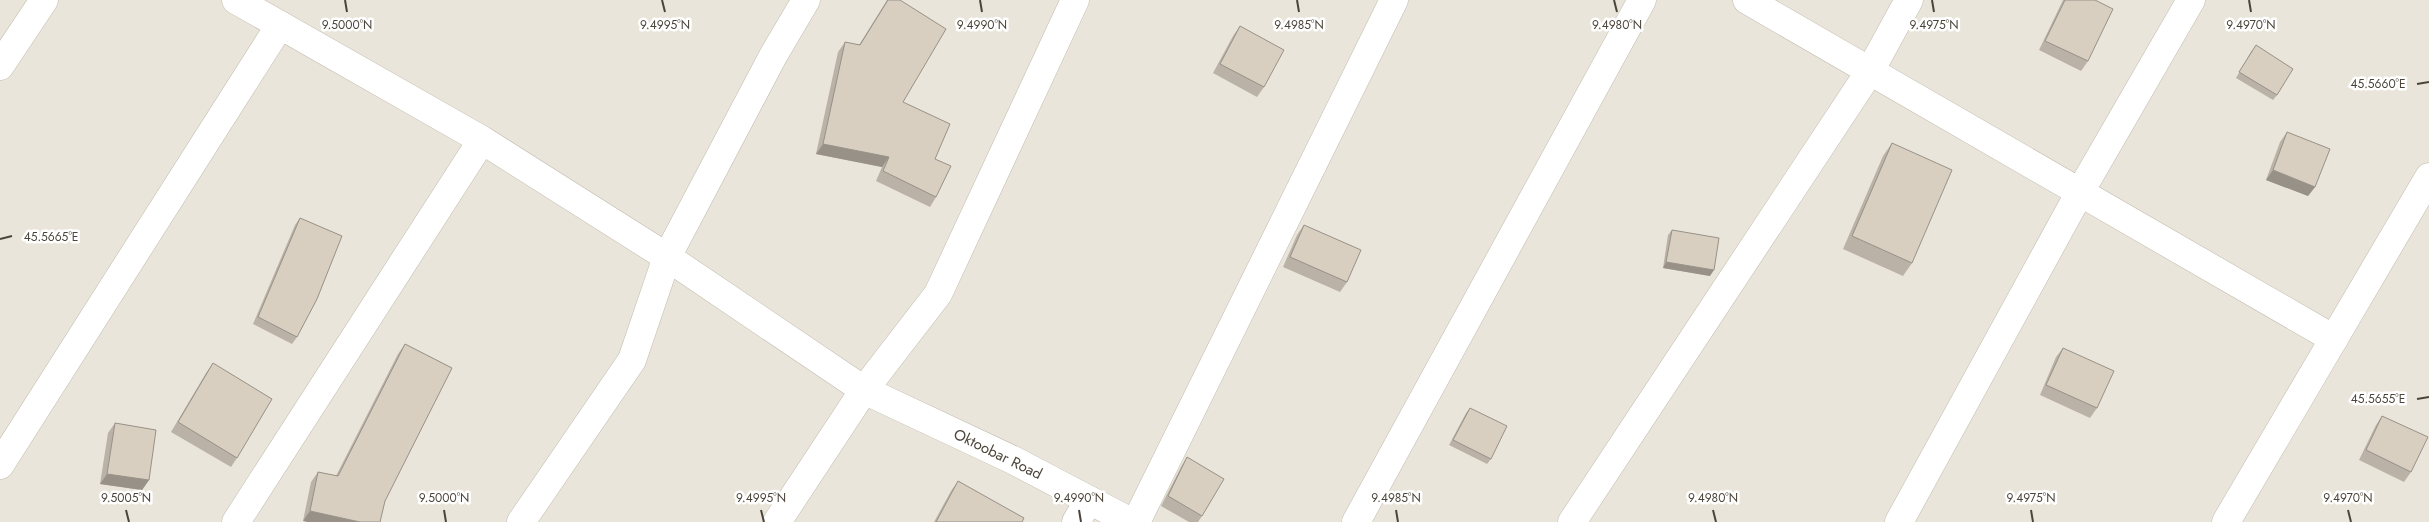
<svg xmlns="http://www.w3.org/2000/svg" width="2429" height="522" font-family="Jost,sans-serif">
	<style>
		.residential { fill: #eae5da }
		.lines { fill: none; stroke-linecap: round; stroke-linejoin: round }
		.minor-casing { stroke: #c2bbae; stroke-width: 29 }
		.minor { stroke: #fff; stroke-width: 28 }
		.wall { fill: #bab2a6 }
		.shaded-wall { fill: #979187 }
		.building { fill: #d8cfc1; stroke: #979187 }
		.ticks { fill: none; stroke: #4b4439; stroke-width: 2 }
		.labels { text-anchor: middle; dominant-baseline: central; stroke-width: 5; stroke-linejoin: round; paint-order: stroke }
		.street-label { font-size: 15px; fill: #4b4439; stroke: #fff }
		.ticks-label { font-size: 12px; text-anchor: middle; fill: #4b4439; stroke: #fff; stroke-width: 5; stroke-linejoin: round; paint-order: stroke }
	</style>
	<rect width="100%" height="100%" fill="#f6f3ec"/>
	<rect class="residential" x="0" y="0" width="2429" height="522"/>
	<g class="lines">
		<g class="minor-casing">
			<g id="minor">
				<path d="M 236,0 L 482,140 L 667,257 L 632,360 L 521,522"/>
				<path d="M 1075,0 L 938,294 L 864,390 L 1013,460 L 1131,522"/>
				<path d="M 1747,0 L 2334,339"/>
				<path d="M 0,66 L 44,0"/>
				<path d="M 0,465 L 280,25"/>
				<path d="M 236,522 L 482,140"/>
				<path d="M 777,522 L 864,390 L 667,257 L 773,56 L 806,0"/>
				<path d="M 1076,522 L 1089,500"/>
				<path d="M 1136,522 L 1394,0"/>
				<path d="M 1356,522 L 1642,0"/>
				<path d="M 1572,522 L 1870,71 L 1909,0"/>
				<path d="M 1899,522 L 2080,192 L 2191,0"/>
				<path d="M 2226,522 L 2429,177"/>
			</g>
		</g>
		<use href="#minor" class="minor"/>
	</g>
	<g class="wall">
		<path d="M 887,0 L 900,0 L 903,102 L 935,159 L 936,197 L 930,207 L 876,181 L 882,167 L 816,154 L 838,52 L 845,42 L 859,45 Z"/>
		<path d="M 2063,0 L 2095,0 L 2088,61 L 2081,71 L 2039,50 Z"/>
		<path d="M 1240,26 L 1264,87 L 1257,97 L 1213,73 L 1233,36 Z"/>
		<path d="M 2252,50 L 2277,95 L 2273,100 L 2236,78 Z"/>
		<path d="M 2287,132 L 2315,187 L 2308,196 L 2266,180 L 2280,142 Z"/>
		<path d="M 1892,143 L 1912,263 L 1903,276 L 1843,249 L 1883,156 Z"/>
		<path d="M 300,218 L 297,337 L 292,344 L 253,324 L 295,225 Z"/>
		<path d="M 1304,225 L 1347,282 L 1340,292 L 1283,267 L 1297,235 Z"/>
		<path d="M 1672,230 L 1710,276 L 1663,268 L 1668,235 Z"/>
		<path d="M 405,344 L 452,368 L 303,521 L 311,482 L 318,472 L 336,476 L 398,354 Z"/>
		<path d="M 2063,348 L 2097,408 L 2090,418 L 2040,395 L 2056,357 Z"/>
		<path d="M 213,363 L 237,458 L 231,467 L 171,432 L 206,373 Z"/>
		<path d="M 1470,408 L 1491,459 L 1487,464 L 1449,445 L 1466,413 Z"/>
		<path d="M 2382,416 L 2411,472 L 2404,482 L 2359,460 L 2376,425 Z"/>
		<path d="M 115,423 L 149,480 L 142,490 L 100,484 L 108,433 Z"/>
		<path d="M 1187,457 L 1202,516 L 1198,522 L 1189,522 L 1161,506 L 1181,467 Z"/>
		<path d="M 958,481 L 1022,522 L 934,522 L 951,491 Z"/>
	</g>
	<g class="shaded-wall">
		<path d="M 823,144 L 889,157 L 882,167 L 816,154 Z"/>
		<path d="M 2273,170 L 2315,187 L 2308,196 L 2266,180 Z"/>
		<path d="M 1666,262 L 1714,270 L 1710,276 L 1663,268 Z"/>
		<path d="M 107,474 L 149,480 L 142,490 L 100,484 Z"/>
		<path d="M 310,511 L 360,522 L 307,522 L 303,521 Z"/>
	</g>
	<g class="building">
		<path d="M 888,0 L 900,0 L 946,29 L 903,102 L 950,124 L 935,159 L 951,166 L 936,197 L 883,171 L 889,157 L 823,144 L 845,42 L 860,45 Z"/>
		<path d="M 2065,0 L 2095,0 L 2113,9 L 2088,61 L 2045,41 Z"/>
		<path d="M 1240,26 L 1284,50 L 1264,87 L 1220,64 Z"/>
		<path d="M 2256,45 L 2293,69 L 2277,95 L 2239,72 Z"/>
		<path d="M 2287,132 L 2330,149 L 2315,187 L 2273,170 Z"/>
		<path d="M 1892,143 L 1952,170 L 1912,263 L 1852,236 Z"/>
		<path d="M 300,218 L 342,236 L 317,299 L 297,337 L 258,317 Z"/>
		<path d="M 1304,225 L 1361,250 L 1347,282 L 1290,257 Z"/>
		<path d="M 1672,230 L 1719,238 L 1714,270 L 1666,262 Z"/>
		<path d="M 405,344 L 452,368 L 385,501 L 380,522 L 360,522 L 310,511 L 318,472 L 338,476 Z"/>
		<path d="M 2063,348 L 2114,371 L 2097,408 L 2046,385 Z"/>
		<path d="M 213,363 L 272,399 L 237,458 L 178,422 Z"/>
		<path d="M 1470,408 L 1507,426 L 1491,459 L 1453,440 Z"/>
		<path d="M 2382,416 L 2428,437 L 2411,472 L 2366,450 Z"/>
		<path d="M 115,423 L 156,430 L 149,480 L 107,474 Z"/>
		<path d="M 1187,457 L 1224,479 L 1202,516 L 1168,496 Z"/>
		<path d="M 958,481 L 1024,518 L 1022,522 L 936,522 Z"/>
	</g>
	<path class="ticks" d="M 345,0 L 347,12M 662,0 L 665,12M 980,0 L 982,12M 1297,0 L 1299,12M 1614,0 L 1617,12M 1932,0 L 1934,12M 2249,0 L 2251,12M 2417,84 L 2429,82M 0,239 L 12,236M 2417,399 L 2429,397M 126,510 L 129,522M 444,510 L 446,522M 761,510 L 764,522M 1079,510 L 1081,522M 1396,510 L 1398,522M 1713,510 L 1716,522M 2031,510 L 2033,522M 2348,510 L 2351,522"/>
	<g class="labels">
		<g class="street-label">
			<text transform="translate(998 454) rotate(26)">Oktoobar Road</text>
		</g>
	</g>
	<g class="ticks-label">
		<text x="347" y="29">9.5000°N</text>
		<text x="982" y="29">9.4990°N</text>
		<text x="1299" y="29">9.4985°N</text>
		<text x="1934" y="29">9.4975°N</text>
		<text x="665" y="29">9.4995°N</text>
		<text x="1617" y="29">9.4980°N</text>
		<text x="2251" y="29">9.4970°N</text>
		<text x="2378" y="88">45.5660°E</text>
		<text x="51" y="241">45.5665°E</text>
		<text x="2378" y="403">45.5655°E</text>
		<text x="126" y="502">9.5005°N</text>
		<text x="444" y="502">9.5000°N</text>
		<text x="761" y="502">9.4995°N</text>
		<text x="1079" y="502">9.4990°N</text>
		<text x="1396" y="502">9.4985°N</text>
		<text x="1713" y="502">9.4980°N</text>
		<text x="2031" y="502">9.4975°N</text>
		<text x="2348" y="502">9.4970°N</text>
	</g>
</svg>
